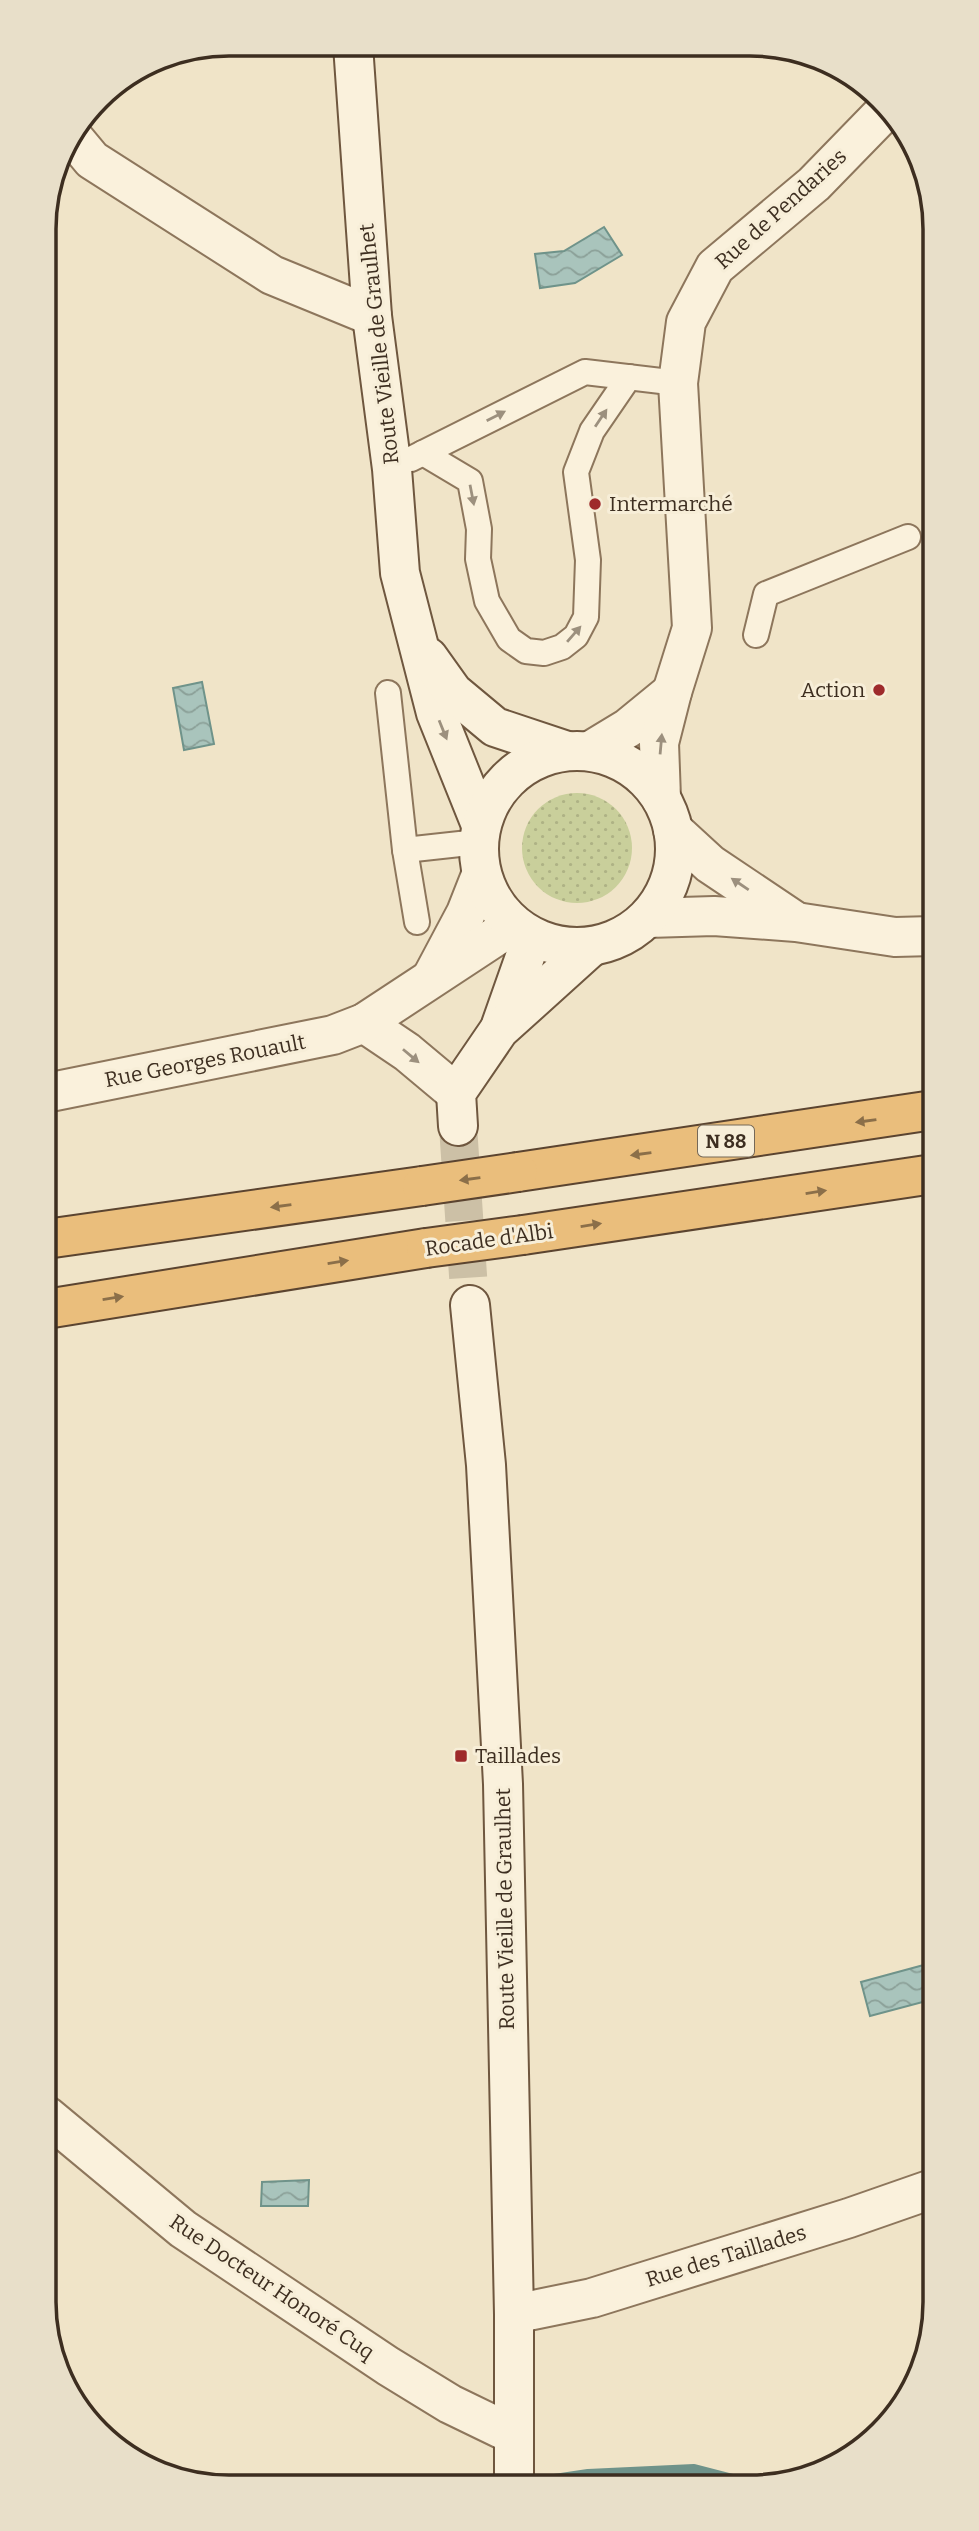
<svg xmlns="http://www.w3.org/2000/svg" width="979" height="2531" font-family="Bitter,serif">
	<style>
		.grass { fill: url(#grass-dots) }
		.water { fill: url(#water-waves); stroke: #6f938a; stroke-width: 2 }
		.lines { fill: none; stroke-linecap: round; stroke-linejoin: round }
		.stream { stroke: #6f938a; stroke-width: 12 }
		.secondary-tunnel { stroke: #ccc0a6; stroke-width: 38; stroke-dasharray: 38 19; stroke-linecap: butt }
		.service-casing { stroke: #8d765c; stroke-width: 28 }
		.minor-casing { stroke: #8d765c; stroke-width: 42 }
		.secondary-casing { stroke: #6f573f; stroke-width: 42 }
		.trunk-casing { stroke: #5b4430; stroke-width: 42 }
		.service { stroke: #faf1dc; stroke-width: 24 }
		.minor { stroke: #faf1dc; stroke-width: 38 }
		.secondary { stroke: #faf1dc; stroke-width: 38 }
		.trunk { stroke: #eabe7c; stroke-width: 38 }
		.trunk-bridge-casing { stroke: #5b4430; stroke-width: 42; stroke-linecap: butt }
		.trunk-bridge { stroke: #eabe7c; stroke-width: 38 }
		.oneway { fill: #9c907e }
		.oneway2 { fill: #8b6f49 }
		.poi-dot { fill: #9e2a2b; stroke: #f7eed8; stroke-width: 2.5 }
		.labels { text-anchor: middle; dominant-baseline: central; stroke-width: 6; stroke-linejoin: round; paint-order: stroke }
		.shield { fill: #f7eed8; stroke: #756857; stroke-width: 2 }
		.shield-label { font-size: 19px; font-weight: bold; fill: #3d2e20 }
		.street-label { font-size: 21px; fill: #3d2e20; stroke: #f7eed8 }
		.poi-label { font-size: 21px; fill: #3d2e20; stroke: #f7eed8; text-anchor: start }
		.rim { fill: none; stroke: #3d2e20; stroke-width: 3.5 }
	</style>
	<defs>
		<pattern id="grass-dots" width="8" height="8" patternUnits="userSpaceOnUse" patternTransform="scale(1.75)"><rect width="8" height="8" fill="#c9cf9b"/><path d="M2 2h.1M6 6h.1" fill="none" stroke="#aeb285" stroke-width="1.8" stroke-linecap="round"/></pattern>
		<pattern id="water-waves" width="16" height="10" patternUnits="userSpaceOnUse" patternTransform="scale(1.75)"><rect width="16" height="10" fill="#a9c4bc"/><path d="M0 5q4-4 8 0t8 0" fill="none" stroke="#8ba098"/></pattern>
	</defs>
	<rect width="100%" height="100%" fill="#f0e4c8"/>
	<circle class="grass" cx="577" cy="848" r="55"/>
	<g class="water">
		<path d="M 604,227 L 622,255 L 575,283 L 540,288 L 535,254 L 564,251 Z"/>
		<path d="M 202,682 L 214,744 L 184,750 L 173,688 Z"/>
		<path d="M 931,1963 L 934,1973 L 934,1999 L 870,2016 L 861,1982 Z"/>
		<path d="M 309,2180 L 308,2206 L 261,2206 L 262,2182 Z"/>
	</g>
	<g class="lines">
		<path class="stream" d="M 528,2484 L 588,2475 L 694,2470 L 748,2484"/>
		<path class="secondary-tunnel" d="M 458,1126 L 470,1305"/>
		<g class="service-casing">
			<g id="service">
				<path d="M 423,453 L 470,481 L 479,529 L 478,559 L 487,601 L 509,639 L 526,651 L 544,653 L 562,647 L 576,636 L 586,617 L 588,560 L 576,472 L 592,431 L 629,377"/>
				<path d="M 411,459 L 585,372 L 678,383"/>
				<path d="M 756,635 L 766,594 L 908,537"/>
				<path d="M 388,693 L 405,850 L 417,922"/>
				<path d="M 405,850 L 478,842"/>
			</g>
		</g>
		<g class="minor-casing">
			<g id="minor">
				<path d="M 72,136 L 92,160 L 272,275 L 372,316"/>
				<path d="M 590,751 L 628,728 L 672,692"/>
				<path d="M 661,798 L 659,743 L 672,692 L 692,628 L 678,383 L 686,322 L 715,267 L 814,184 L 887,109"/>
				<path d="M 673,830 L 710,864 L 795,921"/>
				<path d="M 648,918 L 714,916 L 796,922 L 895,937 L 933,936"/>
				<path d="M 432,977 L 466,913 L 481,875"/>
				<path d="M 364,1023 L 407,1052 L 456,1093"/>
				<path d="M 46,1093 L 333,1035 L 364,1023 L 513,925"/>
				<path d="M 47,2116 L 183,2229 L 388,2366 L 450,2404 L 514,2435"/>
				<path d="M 514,2314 L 592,2298 L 849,2218 L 935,2188"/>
			</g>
		</g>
		<g class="secondary-casing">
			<g id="secondary">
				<path d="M 353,45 L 372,316 L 392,469 L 400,573 L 436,713 L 481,825"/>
				<path d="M 428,657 L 453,692 L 495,727 L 567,751"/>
				<circle cx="577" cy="849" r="98"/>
				<path d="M 501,1025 L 532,937"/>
				<path d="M 458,1126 L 456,1093 L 499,1030 L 591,947"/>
				<path d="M 470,1305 L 486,1465 L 503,1784 L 514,2314 L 514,2484"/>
			</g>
		</g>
		<g class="trunk-casing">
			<g id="trunk">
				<path d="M 518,1172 L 933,1110"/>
				<path d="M 523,1235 L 933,1174"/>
				<path d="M 46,1239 L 422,1186"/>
				<path d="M 46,1309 L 426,1248"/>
			</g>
		</g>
		<use href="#service" class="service"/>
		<use href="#minor" class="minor"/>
		<use href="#secondary" class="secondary"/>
		<use href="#trunk" class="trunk"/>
		<g class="trunk-bridge-casing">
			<g id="trunk-bridge">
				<path d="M 422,1186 L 518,1172"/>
				<path d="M 426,1248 L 523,1235"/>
			</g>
		</g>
		<use href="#trunk-bridge" class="trunk-bridge"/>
	</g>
	<defs><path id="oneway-solid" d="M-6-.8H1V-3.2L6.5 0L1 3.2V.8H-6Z" transform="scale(1.75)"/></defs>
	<g class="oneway">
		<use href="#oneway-solid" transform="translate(496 416) rotate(-27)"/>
		<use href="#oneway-solid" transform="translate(601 418) rotate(-56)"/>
		<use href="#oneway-solid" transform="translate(472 495) rotate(79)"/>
		<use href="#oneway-solid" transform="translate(574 634) rotate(-49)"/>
		<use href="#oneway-solid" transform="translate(443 730) rotate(68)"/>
		<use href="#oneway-solid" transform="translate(661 744) rotate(-85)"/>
		<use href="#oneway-solid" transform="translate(740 884) rotate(-146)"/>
		<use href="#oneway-solid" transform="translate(411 1056) rotate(40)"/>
	</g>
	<g class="oneway2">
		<use href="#oneway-solid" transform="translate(866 1121) rotate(172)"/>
		<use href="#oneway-solid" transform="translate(641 1154) rotate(172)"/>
		<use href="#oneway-solid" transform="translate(470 1179) rotate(172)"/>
		<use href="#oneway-solid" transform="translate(816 1192) rotate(-9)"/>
		<use href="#oneway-solid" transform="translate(281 1206) rotate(172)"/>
		<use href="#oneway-solid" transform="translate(591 1225) rotate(-9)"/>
		<use href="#oneway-solid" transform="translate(338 1262) rotate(-9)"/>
		<use href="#oneway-solid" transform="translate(113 1298) rotate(-9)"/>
	</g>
	<g class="poi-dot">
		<circle cx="595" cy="504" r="7"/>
		<circle cx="879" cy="690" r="7"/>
		<rect x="454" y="1749" width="14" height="14" rx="3.5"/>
	</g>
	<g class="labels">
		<rect class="shield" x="698" y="1125.5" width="56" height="31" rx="5"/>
		<g class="shield-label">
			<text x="726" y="1141">N 88</text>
		</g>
		<g class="street-label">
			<text transform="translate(781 209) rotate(-42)">Rue de Pendaries</text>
			<text transform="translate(379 344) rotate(-96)">Route Vieille de Graulhet</text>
			<text transform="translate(205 1061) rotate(-11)">Rue Georges Rouault</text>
			<text transform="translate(489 1240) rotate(-8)">Rocade d'Albi</text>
			<text transform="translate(505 1909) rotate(-91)">Route Vieille de Graulhet</text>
			<text transform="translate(726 2256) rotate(-17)">Rue des Taillades</text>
			<text transform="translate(272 2287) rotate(34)">Rue Docteur Honoré Cuq</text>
		</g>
		<g class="poi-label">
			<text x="609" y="504">Intermarché</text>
			<text x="865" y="690" text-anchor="end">Action</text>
			<text x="475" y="1756">Taillades</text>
		</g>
	</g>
	<path d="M0 0H979V2531H0ZM229 56H750A173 173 0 0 1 923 229V2302A173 173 0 0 1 750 2475H229A173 173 0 0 1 56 2302V229A173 173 0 0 1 229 56Z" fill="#e8dfc9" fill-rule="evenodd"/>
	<path class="rim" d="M229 56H750A173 173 0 0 1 923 229V2302A173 173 0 0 1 750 2475H229A173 173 0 0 1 56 2302V229A173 173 0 0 1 229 56Z"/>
</svg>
